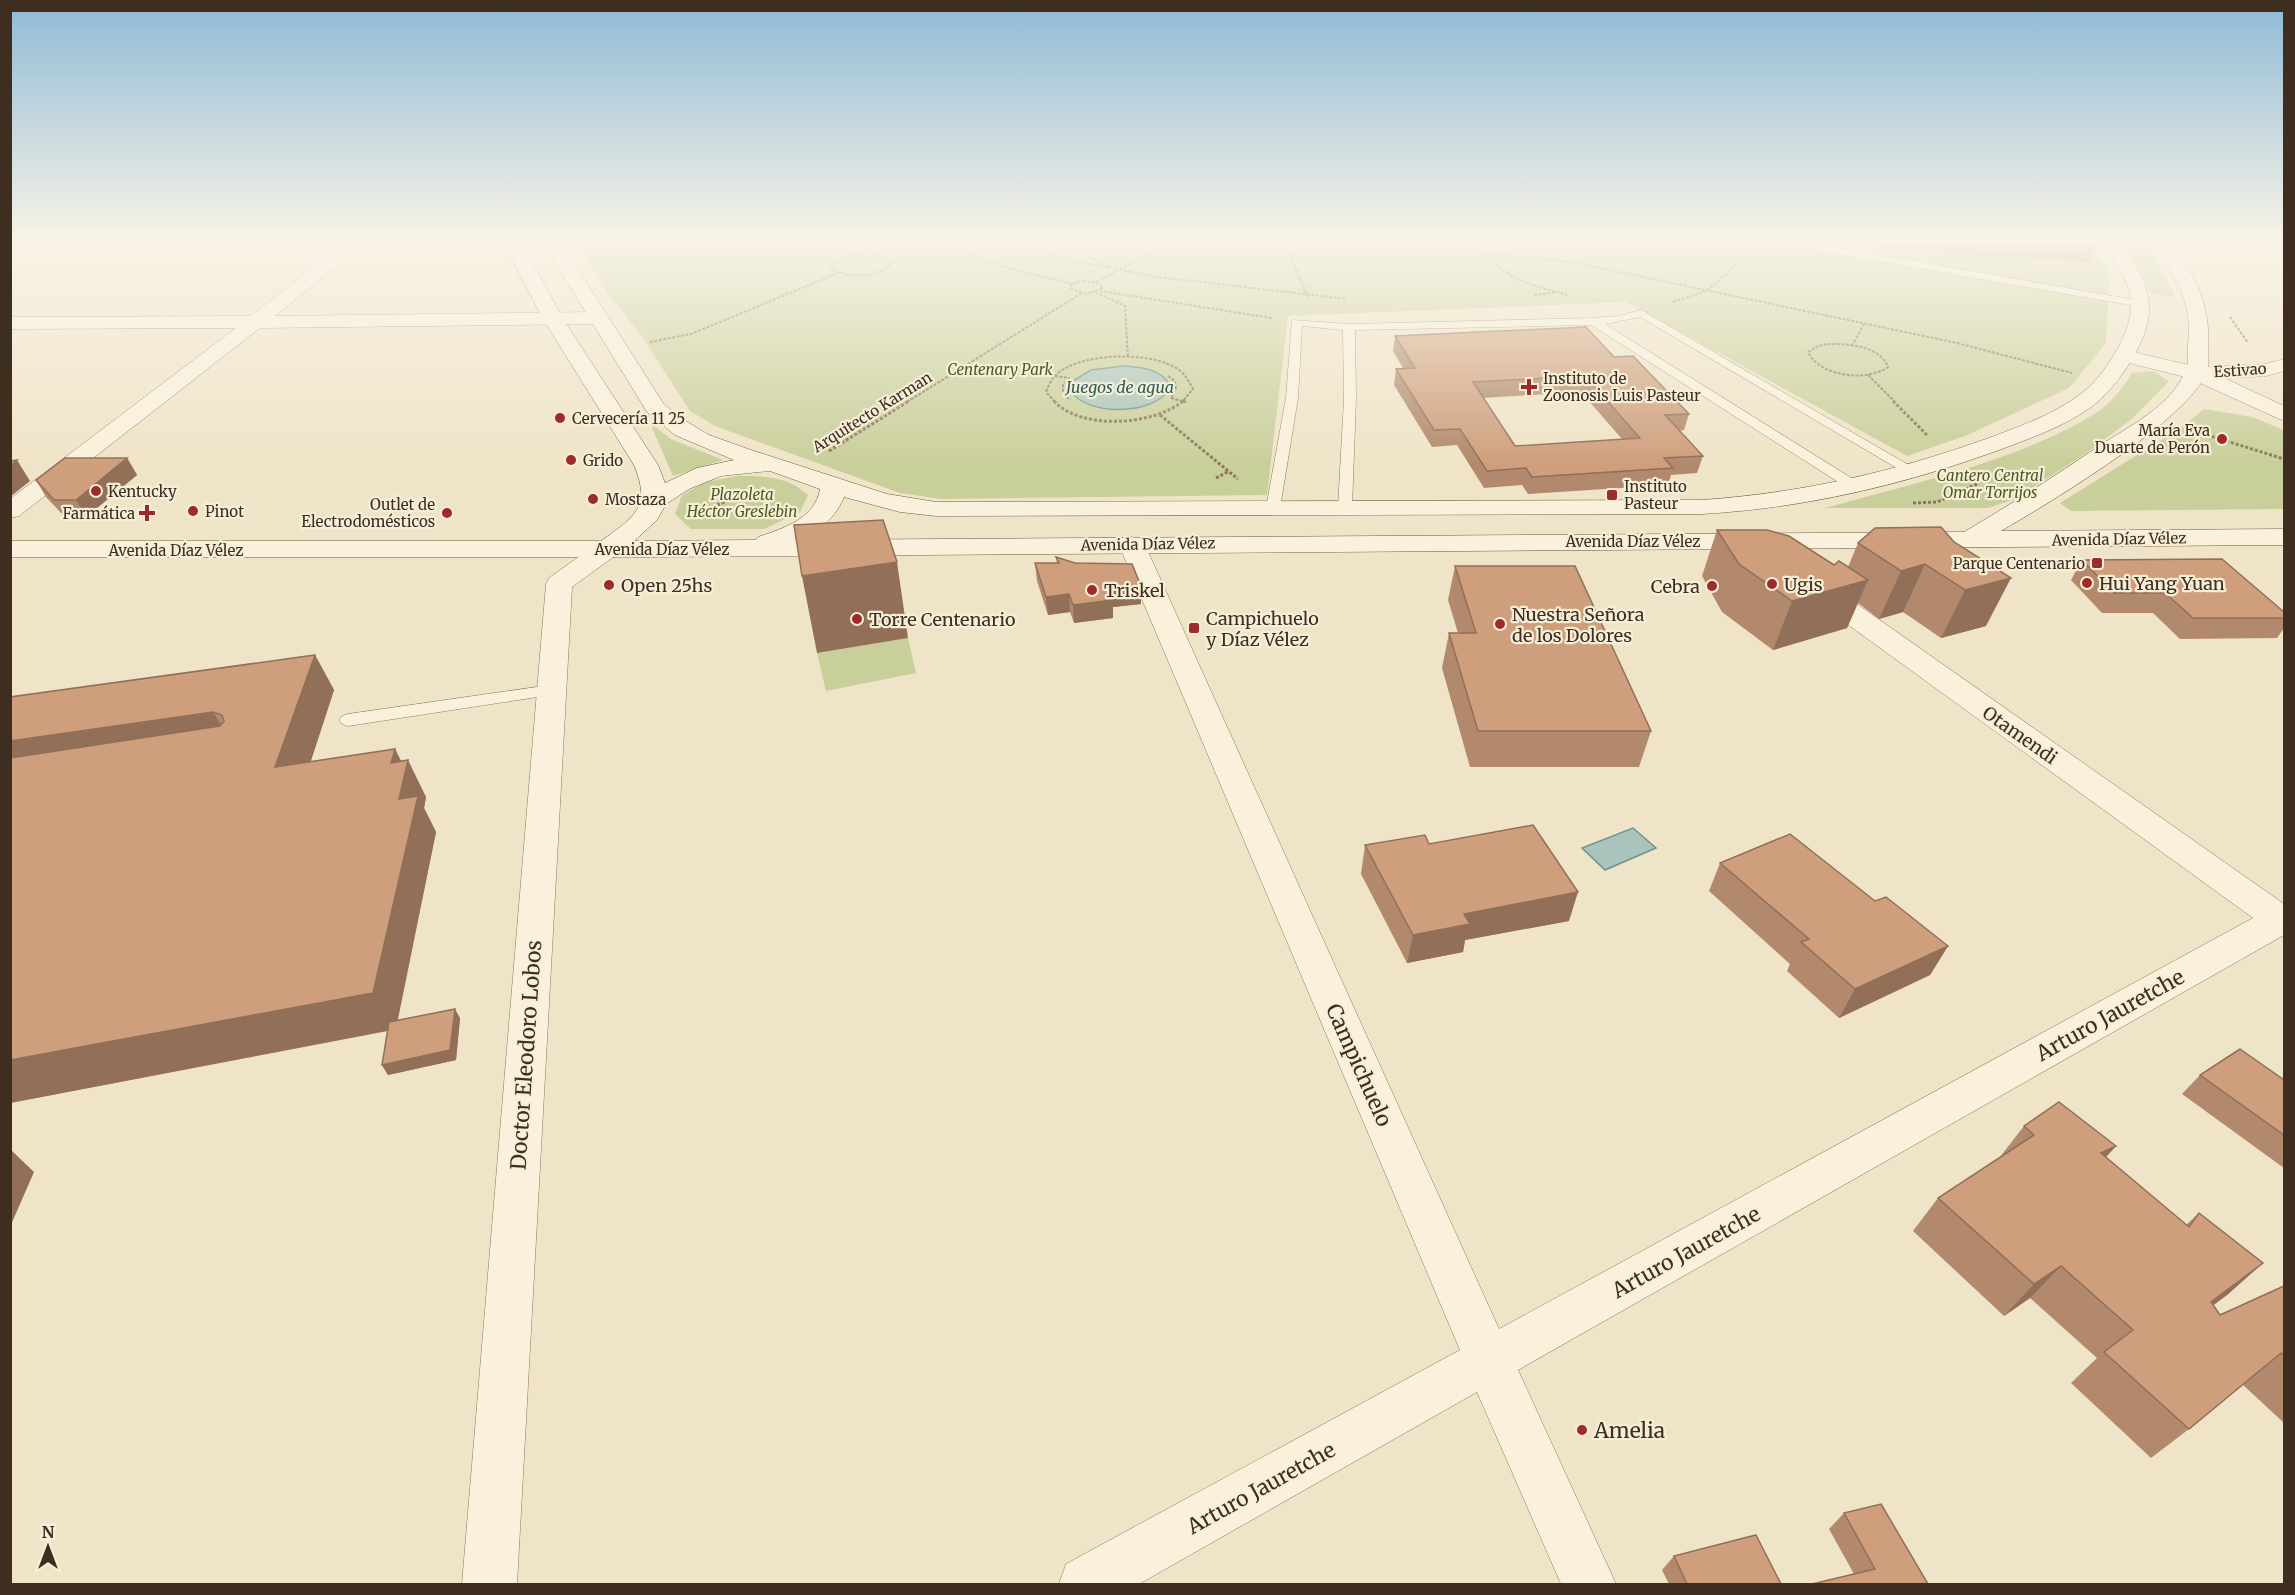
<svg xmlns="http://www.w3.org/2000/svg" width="2295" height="1595" font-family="Merriweather,serif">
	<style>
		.green { fill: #c9cf9b }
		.water { fill: #a9c4bc; stroke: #6f938a; stroke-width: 1.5 }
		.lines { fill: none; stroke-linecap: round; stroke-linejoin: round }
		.service-casing { stroke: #8d765c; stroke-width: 1 }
		.minor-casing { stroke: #8d765c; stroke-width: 1 }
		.secondary-casing { stroke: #6f573f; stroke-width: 1 }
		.path-far1 { stroke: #8d765c; stroke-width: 2; stroke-dasharray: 3 1.5; stroke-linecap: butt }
		.path { stroke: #8d765c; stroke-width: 3; stroke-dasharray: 3 2; stroke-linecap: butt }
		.service { fill: #faf1dc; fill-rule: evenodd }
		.minor { fill: #faf1dc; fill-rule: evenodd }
		.secondary { fill: #faf1dc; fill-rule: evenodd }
		.wall { fill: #b2896c; fill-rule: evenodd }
		.shaded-wall { fill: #916f58 }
		.building { fill: #cf9f7d; stroke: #916f58; stroke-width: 1.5; fill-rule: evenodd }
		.poi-dot { fill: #9e2a2b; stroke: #f7eed8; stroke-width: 2 }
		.labels { text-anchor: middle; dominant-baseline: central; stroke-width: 4.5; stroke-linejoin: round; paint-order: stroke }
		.far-park-label { font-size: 15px; font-style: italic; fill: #4d5a26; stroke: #f7eed8 }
		.far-street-label { font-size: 15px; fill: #3d2e20; stroke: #f7eed8 }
		.far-poi-label { font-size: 15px; fill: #3d2e20; stroke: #f7eed8; text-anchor: start }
		.far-water-label { font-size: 16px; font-style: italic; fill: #2f5d5a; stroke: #f7eed8 }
		.poi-label { font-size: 18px; fill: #3d2e20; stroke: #f7eed8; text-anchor: start }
		.street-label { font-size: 18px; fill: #3d2e20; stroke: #f7eed8 }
		.near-street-label { font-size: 21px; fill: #3d2e20; stroke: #f7eed8 }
		.near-poi-label { font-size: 21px; fill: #3d2e20; stroke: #f7eed8; text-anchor: start }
	</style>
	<rect width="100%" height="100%" fill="#f0e4c8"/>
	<g class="green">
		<path d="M 577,241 L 2086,241 L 2107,268 L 2109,286 L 2106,343 L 2069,388 L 1965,436 L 1907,456 L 1626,302 L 1288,316 L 1267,495 L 941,499 L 900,493 L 715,426 L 690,411 L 641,335 L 608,294 Z"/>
		<path d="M 2117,241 L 2140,241 L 2151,251 L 2176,297 L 2151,294 L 2136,262 Z"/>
		<path d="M 2153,371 L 2169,381 L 2133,418 L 2085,454 L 2015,499 L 1988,508 L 1825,508 C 1914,483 2016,462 2096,413 C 2111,403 2123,388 2132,373 Z"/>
		<path d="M 2204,409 L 2252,417 L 2284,430 L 2284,509 L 2071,511 L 2060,503 L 2182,427 Z"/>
		<path d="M 650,423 L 671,439 L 723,460 L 673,476 Z"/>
		<path d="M 737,476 C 764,476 788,476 808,495 L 800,512 L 764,529 L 691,529 L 675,514 L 682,495 L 705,482 Z"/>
		<path d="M 908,638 L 916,673 L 826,691 L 817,653 Z"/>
	</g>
	<g class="water">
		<path d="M 1123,366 C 1141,367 1165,369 1170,388 C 1155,416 1085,417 1069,389 L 1071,382 L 1091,370 Z"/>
		<path d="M 1633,828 L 1656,848 L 1605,870 L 1582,848 Z"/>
	</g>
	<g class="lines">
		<g class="service-casing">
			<g id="service">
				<path d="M 1777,241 L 1799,241 L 2141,301 L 2147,304 L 2141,307 L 1782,244 Z"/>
				<path d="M 1641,310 L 1919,471 L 1917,474 L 1907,474 L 1640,317 L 1605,324 L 1861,484 L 1863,487 L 1861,490 L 1851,490 L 1591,325 L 1355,330 L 1356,399 L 1352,507 L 1345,511 L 1338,507 L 1344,399 L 1343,330 L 1302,326 L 1298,398 L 1280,508 L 1273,512 L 1266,508 L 1286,398 L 1292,320 L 1349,324 L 1593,318 L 1619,316 Z"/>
				<path d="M 551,685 L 557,686 L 560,690 L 557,694 L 348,726 L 342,724 L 339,720 L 342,716 L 348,714 Z"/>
			</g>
		</g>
		<g class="minor-casing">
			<g id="minor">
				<path d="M 347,241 L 367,241 L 275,316 L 597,312 L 604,314 L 607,318 L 604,322 L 597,324 L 260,328 L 19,516 L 10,518 L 10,499 L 236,328 L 10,329 L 10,317 L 251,316 Z"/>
				<path d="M 2124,350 L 2198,367 L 2265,364 L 2284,359 L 2284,371 L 2266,376 L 2224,378 L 2284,406 L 2284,421 L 2189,378 L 2117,360 L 2114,356 L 2117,352 Z"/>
				<path d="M 1132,537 L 1141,540 L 1145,545 L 1499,1329 L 2253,918 L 1807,595 L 1803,589 L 1807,583 L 1817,581 L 1827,583 L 2284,904 L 2284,935 L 1518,1370 L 1616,1584 L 1561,1584 L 1477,1392 L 1139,1584 L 1059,1584 L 1066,1564 L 1460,1350 L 1119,545 L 1123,540 Z"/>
				<path d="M 607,541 L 616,543 L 620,549 L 616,555 L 572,587 L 517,1584 L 462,1584 L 546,584 L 549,578 L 598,543 Z"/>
			</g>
		</g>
		<g class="secondary-casing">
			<path id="secondary" d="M 503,241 L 521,241 L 563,319 L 658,465 L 665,483 L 697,468 L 734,460 L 675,435 L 647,412 L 542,241 L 560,241 L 663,403 L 676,415 L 709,435 L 748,449 L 887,494 L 936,502 L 1702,500 C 1801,493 1894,472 1986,439 C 2021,426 2059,413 2088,388 C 2101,376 2109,363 2118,348 C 2125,335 2131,320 2131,305 C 2131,278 2113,262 2099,241 L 2117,241 C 2148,279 2161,306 2136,352 C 2125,372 2112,390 2094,405 C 2066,426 2031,438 1999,450 C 1903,485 1805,508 1702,514 L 936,516 L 900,512 L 844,497 C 835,519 819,531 798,540 L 1964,532 C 2010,505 2055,476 2099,446 C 2128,427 2171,406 2185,372 C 2189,364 2188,354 2188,345 C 2193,299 2175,277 2150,241 L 2168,241 C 2195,273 2211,305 2208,348 C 2208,355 2209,364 2207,371 C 2192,418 2047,504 2001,531 L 2284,529 L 2284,545 L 645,557 L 10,557 L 10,541 L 601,541 C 634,517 652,508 634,465 L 543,319 ZM 770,471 L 820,489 C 815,519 784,528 758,537 L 755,540 L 634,541 L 657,520 L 666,504 L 689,489 L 721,476 Z"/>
		</g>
		<g class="path-far1">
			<path d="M 936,241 L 1007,268 L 1072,284"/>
			<path d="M 1006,241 L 1061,258 L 1157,277 L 1347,299"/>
			<path d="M 1068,241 L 1091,258 L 1110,267"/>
			<path d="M 1283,241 L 1308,297"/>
			<path d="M 1348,241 L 1444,249 L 1440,241"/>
			<path d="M 1444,249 L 1577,263 L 1957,343 L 2072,373"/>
			<path d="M 1154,252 L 1174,252 L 1248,241"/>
			<path d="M 1489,252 C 1503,281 1538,286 1567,295"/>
			<path d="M 870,253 L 884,256 L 892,262 C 878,279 852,278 833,270 L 831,266 L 833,262 L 856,254 Z"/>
			<path d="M 876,254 L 901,241"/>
			<path d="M 1083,281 L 1100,284 L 1103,288 L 1086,294 L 1070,288 L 1072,284 Z"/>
			<path d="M 1096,282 L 1173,241"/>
			<path d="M 1100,291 L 1272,318"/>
			<path d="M 1095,292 L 1125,306 L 1128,358"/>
			<path d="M 1534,295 L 1558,292"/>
			<path d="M 1673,302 L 1706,291 L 1730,271 L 1755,241"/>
			<path d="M 2230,317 L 2248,343"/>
			<path d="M 650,342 L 691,334 L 838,273"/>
			<path d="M 1828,344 C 1848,344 1879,345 1888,367 C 1867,382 1820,377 1808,352 L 1818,346 Z"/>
			<path d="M 1852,346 L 1864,324"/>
			<path d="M 1868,375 L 1895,402"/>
			<path d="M 1055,376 L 1069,378 L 1063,385 L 1063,392 L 1070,400"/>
			<path d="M 1168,376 L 1175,381 L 1176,389 L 1171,398 L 1186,402"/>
			<path d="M 907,402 L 1082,293"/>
			<path d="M 1055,402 L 1046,392 C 1049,384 1052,378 1058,373 C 1084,352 1153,351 1179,370 C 1186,375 1189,382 1193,389 L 1182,402"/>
		</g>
		<g class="path">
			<path d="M 1054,401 C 1081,431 1155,425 1183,401"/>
			<path d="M 1182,401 L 1186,402"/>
			<path d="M 1893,401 L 1928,436"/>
			<path d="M 1160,415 L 1238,479"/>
			<path d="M 2188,429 L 2284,459"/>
			<path d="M 829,451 L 909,401"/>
			<path d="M 1216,478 L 1229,471"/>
			<path d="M 1913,503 L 1937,502 L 1979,483"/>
			<path d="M 694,515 L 731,499"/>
		</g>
		<use href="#service" class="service"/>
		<use href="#minor" class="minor"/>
		<use href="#secondary" class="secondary"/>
	</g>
	<g class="wall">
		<path d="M 1875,241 L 2100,241 L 2090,262 L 1881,250 Z"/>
		<path d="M 1395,336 L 1614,357 L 1689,414 L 1684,430 L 1679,431 L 1703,456 L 1697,473 L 1671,475 L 1668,485 L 1528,494 L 1522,485 L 1484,488 L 1457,445 L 1432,447 L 1394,385 L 1396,369 L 1403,368 L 1393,351 ZM 1581,392 L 1622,439 L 1515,446 L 1483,398 Z"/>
		<path d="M 127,458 L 137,475 L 86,517 L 65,517 L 46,497 L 36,480 Z"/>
		<path d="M 1941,527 L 1986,626 L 1941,638 L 1903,612 L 1879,619 L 1858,603 L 1847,628 L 1773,650 L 1722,612 L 1702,576 L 1717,530 L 1834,565 L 1848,567 L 1858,543 Z"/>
		<path d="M 1056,557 L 1141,586 L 1141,604 L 1113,607 L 1113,618 L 1074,623 L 1070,612 L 1048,615 L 1037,581 L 1035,563 L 1057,563 Z"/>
		<path d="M 2082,560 L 2284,612 L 2284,628 L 2277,638 L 2180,639 L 2153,613 L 2102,613 L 2071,580 Z"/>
		<path d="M 1455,566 L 1651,731 L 1639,767 L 1470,767 L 1442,668 L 1449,633 L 1458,633 L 1448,600 Z"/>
		<path d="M 315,655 L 334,690 L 310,762 L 395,749 L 401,761 L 426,797 L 424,808 L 436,832 L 397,1020 L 460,1018 L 456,1060 L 388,1075 L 382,1065 L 388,1031 L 10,1103 L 10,697 Z"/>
		<path d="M 1429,844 L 1569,921 L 1465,940 L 1463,952 L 1407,963 L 1361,874 L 1365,845 Z"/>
		<path d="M 1720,863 L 1875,901 L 1948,946 L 1930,975 L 1839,1018 L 1787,971 L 1790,964 L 1709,891 Z"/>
		<path d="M 2200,1075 L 2284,1080 L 2284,1168 L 2182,1094 Z"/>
		<path d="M 2024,1126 L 2116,1146 L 2106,1157 L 2186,1225 L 2199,1213 L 2263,1263 L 2227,1295 L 2213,1305 L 2220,1315 L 2284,1286 L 2284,1423 L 2242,1384 L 2189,1429 L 2151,1458 L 2071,1383 L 2097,1358 L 2030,1298 L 2004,1316 L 1913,1231 L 1938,1198 L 2000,1157 Z"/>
		<path d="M 1844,1513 L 1928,1584 L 1854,1574 L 1829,1529 Z"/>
		<path d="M 1674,1556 L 1781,1584 L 1669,1584 L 1662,1570 Z"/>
	</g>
	<g class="shaded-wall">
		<path d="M 127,458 L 137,475 L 86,517 L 76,500 Z"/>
		<path d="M 17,460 L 30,481 L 10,497 L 10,466 Z"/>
		<path d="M 897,562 L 908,638 L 817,653 L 802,576 Z"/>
		<path d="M 1925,564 L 1903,612 L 1879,619 L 1901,571 Z"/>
		<path d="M 2011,578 L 1986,626 L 1941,638 L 1965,590 Z"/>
		<path d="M 1868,580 L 1847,628 L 1773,650 L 1792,601 Z"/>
		<path d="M 1141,586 L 1141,604 L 1113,607 L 1113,618 L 1074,623 L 1073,605 L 1109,590 Z"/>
		<path d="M 1069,594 L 1070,612 L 1048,615 L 1046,597 Z"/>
		<path d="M 315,655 L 334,690 L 297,804 L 275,767 Z"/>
		<path d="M 213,712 L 235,748 L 10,782 L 10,741 Z"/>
		<path d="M 395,749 L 406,771 L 408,760 L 426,797 L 424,808 L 436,832 L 396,1029 L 10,1103 L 10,1060 L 399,799 L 391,763 Z"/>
		<path d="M 1578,892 L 1569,921 L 1465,940 L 1463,952 L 1407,963 L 1413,935 L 1464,914 Z"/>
		<path d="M 1948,946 L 1930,975 L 1839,1018 L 1855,989 Z"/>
		<path d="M 455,1009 L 460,1018 L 456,1060 L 388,1075 L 382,1065 Z"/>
		<path d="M 2116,1146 L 2086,1179 L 2101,1153 Z"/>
		<path d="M 10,1149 L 34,1172 L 10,1227 Z"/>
		<path d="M 2263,1263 L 2227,1295 L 2175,1334 L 2211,1302 Z"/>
		<path d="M 2061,1266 L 2030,1298 L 2004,1316 L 2034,1284 Z"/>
	</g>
	<g class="building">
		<path d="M 1586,327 L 1614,357 L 1633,356 L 1689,414 L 1665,415 L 1703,456 L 1664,458 L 1673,468 L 1532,477 L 1526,468 L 1487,471 L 1460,429 L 1434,430 L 1396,369 L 1415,368 L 1395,336 ZM 1585,376 L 1640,438 L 1515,446 L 1473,382 Z"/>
		<path d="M 65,458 L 127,458 L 76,500 L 54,500 L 36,480 Z"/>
		<path d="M 17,460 L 10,466 L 10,461 Z"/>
		<path d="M 883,520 L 897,562 L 802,576 L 794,525 Z"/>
		<path d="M 1941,527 L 1954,542 L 2011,578 L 1965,590 L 1925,564 L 1901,571 L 1858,543 L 1875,528 Z"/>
		<path d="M 1717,530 L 1767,530 L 1789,536 L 1834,565 L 1839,561 L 1868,580 L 1792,601 L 1739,564 Z"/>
		<path d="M 1056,557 L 1075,563 L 1132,564 L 1141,586 L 1109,590 L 1113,600 L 1073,605 L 1069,594 L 1046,597 L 1035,563 L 1059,563 Z"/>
		<path d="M 2222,559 L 2284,612 L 2284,618 L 2193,618 L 2165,593 L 2114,593 L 2082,560 Z"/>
		<path d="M 1455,566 L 1575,566 L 1651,731 L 1478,731 L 1449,633 L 1476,633 Z"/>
		<path d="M 315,655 L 275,767 L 395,749 L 391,763 L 408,760 L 399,799 L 418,796 L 373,993 L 10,1060 L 10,758 L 220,726 L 224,721 L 222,715 L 213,712 L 10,741 L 10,697 Z"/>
		<path d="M 1533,825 L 1578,892 L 1464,914 L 1470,924 L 1413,935 L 1365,845 L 1425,835 L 1429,844 Z"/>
		<path d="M 1790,834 L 1875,901 L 1886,897 L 1948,946 L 1855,989 L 1801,942 L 1809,939 L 1720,863 Z"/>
		<path d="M 455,1009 L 450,1050 L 382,1065 L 389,1022 Z"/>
		<path d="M 2240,1049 L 2284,1080 L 2284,1135 L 2200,1075 Z"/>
		<path d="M 2059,1102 L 2116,1146 L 2101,1153 L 2189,1227 L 2199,1213 L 2263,1263 L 2211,1302 L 2220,1315 L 2284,1286 L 2284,1356 L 2281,1353 L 2189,1429 L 2104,1352 L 2133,1330 L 2061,1266 L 2034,1284 L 1938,1198 L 2034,1135 L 2024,1126 Z"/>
		<path d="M 1881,1504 L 1928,1584 L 1812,1584 L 1875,1569 L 1844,1513 Z"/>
		<path d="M 1756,1535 L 1781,1584 L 1687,1584 L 1674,1556 Z"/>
	</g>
	<linearGradient id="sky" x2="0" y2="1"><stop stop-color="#8fbad6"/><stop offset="0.52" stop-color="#f8f3e6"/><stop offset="1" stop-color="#f8f3e6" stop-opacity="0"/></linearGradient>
	<rect width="2295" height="464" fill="url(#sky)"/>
	<g class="poi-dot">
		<path d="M1526 378h6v6h6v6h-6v6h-6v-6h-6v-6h6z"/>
		<circle cx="560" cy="418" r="6"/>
		<circle cx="2222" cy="439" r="6"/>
		<circle cx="571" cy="460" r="6"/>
		<circle cx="96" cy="491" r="6"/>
		<rect x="1606" y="489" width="12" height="12" rx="3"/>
		<circle cx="593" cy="499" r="6"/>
		<circle cx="193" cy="511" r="6"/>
		<path d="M144 504h6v6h6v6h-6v6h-6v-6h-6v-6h6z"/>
		<circle cx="447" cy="513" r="6"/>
		<rect x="2091" y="557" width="12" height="12" rx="3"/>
		<circle cx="2087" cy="583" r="6"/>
		<circle cx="1772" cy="584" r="6"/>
		<circle cx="609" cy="585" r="6"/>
		<circle cx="1712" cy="586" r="6"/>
		<circle cx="1092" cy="590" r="6"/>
		<circle cx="857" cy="619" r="6"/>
		<circle cx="1500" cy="624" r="6"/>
		<rect x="1188" y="622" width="12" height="12" rx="3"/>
		<circle cx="1582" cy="1430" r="6"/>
	</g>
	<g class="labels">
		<g class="far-park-label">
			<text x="1000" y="369">Centenary Park</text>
			<text x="1990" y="475">Cantero Central<tspan x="1990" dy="17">Omar Torrijos</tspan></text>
			<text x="742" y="494">Plazoleta<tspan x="742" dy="17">Héctor Greslebin</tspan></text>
		</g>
		<g class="far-street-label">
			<text transform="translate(2240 370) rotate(-4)">Estivao</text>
			<text transform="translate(872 412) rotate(-32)">Arquitecto Karman</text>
			<text transform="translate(2119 539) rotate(-1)">Avenida Díaz Vélez</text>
			<text x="1633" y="541">Avenida Díaz Vélez</text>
			<text transform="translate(1148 544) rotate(-1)">Avenida Díaz Vélez</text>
			<text x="662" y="549">Avenida Díaz Vélez</text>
			<text x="176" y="550">Avenida Díaz Vélez</text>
		</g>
		<g class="far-poi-label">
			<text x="1543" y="378">Instituto de<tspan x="1543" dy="17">Zoonosis Luis Pasteur</tspan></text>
			<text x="572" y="418">Cervecería 11 25</text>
			<text x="2210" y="430" text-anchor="end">María Eva<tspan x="2210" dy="17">Duarte de Perón</tspan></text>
			<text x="583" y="460">Grido</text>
			<text x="1624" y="486">Instituto<tspan x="1624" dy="17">Pasteur</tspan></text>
			<text x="108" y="491">Kentucky</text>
			<text x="605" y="499">Mostaza</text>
			<text x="435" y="504" text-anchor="end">Outlet de<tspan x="435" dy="17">Electrodomésticos</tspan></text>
			<text x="205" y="511">Pinot</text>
			<text x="135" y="513" text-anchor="end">Farmática</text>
			<text x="2085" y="563" text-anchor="end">Parque Centenario</text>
		</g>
		<g class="far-water-label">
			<text x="1120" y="387">Juegos de agua</text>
		</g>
		<g class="poi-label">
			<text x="2099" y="583">Hui Yang Yuan</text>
			<text x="1784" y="584">Ugis</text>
			<text x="621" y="585">Open 25hs</text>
			<text x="1700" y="586" text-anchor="end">Cebra</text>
			<text x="1104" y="590">Triskel</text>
			<text x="1512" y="614">Nuestra Señora<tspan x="1512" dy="21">de los Dolores</tspan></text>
			<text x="1206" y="618">Campichuelo<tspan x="1206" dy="21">y Díaz Vélez</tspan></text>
			<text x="869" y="619">Torre Centenario</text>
		</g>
		<g class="street-label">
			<text transform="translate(2020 735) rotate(35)">Otamendi</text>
		</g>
		<g class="near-street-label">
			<text transform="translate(2110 1015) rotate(-29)">Arturo Jauretche</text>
			<text transform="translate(526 1055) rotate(-86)">Doctor Eleodoro Lobos</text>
			<text transform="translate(1359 1065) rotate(66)">Campichuelo</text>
			<text transform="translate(1686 1252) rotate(-29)">Arturo Jauretche</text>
			<text transform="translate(1261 1488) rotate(-29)">Arturo Jauretche</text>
		</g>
		<g class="near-poi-label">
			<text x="1594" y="1430">Amelia</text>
		</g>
	</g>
	<rect width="2295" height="1595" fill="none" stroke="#3d2e20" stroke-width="24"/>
	<g transform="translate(48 1547)" stroke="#f7eed8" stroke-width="4.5" paint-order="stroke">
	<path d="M0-4.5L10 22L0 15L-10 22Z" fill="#3d2e20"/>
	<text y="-9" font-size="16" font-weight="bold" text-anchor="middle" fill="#3d2e20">N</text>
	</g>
</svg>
